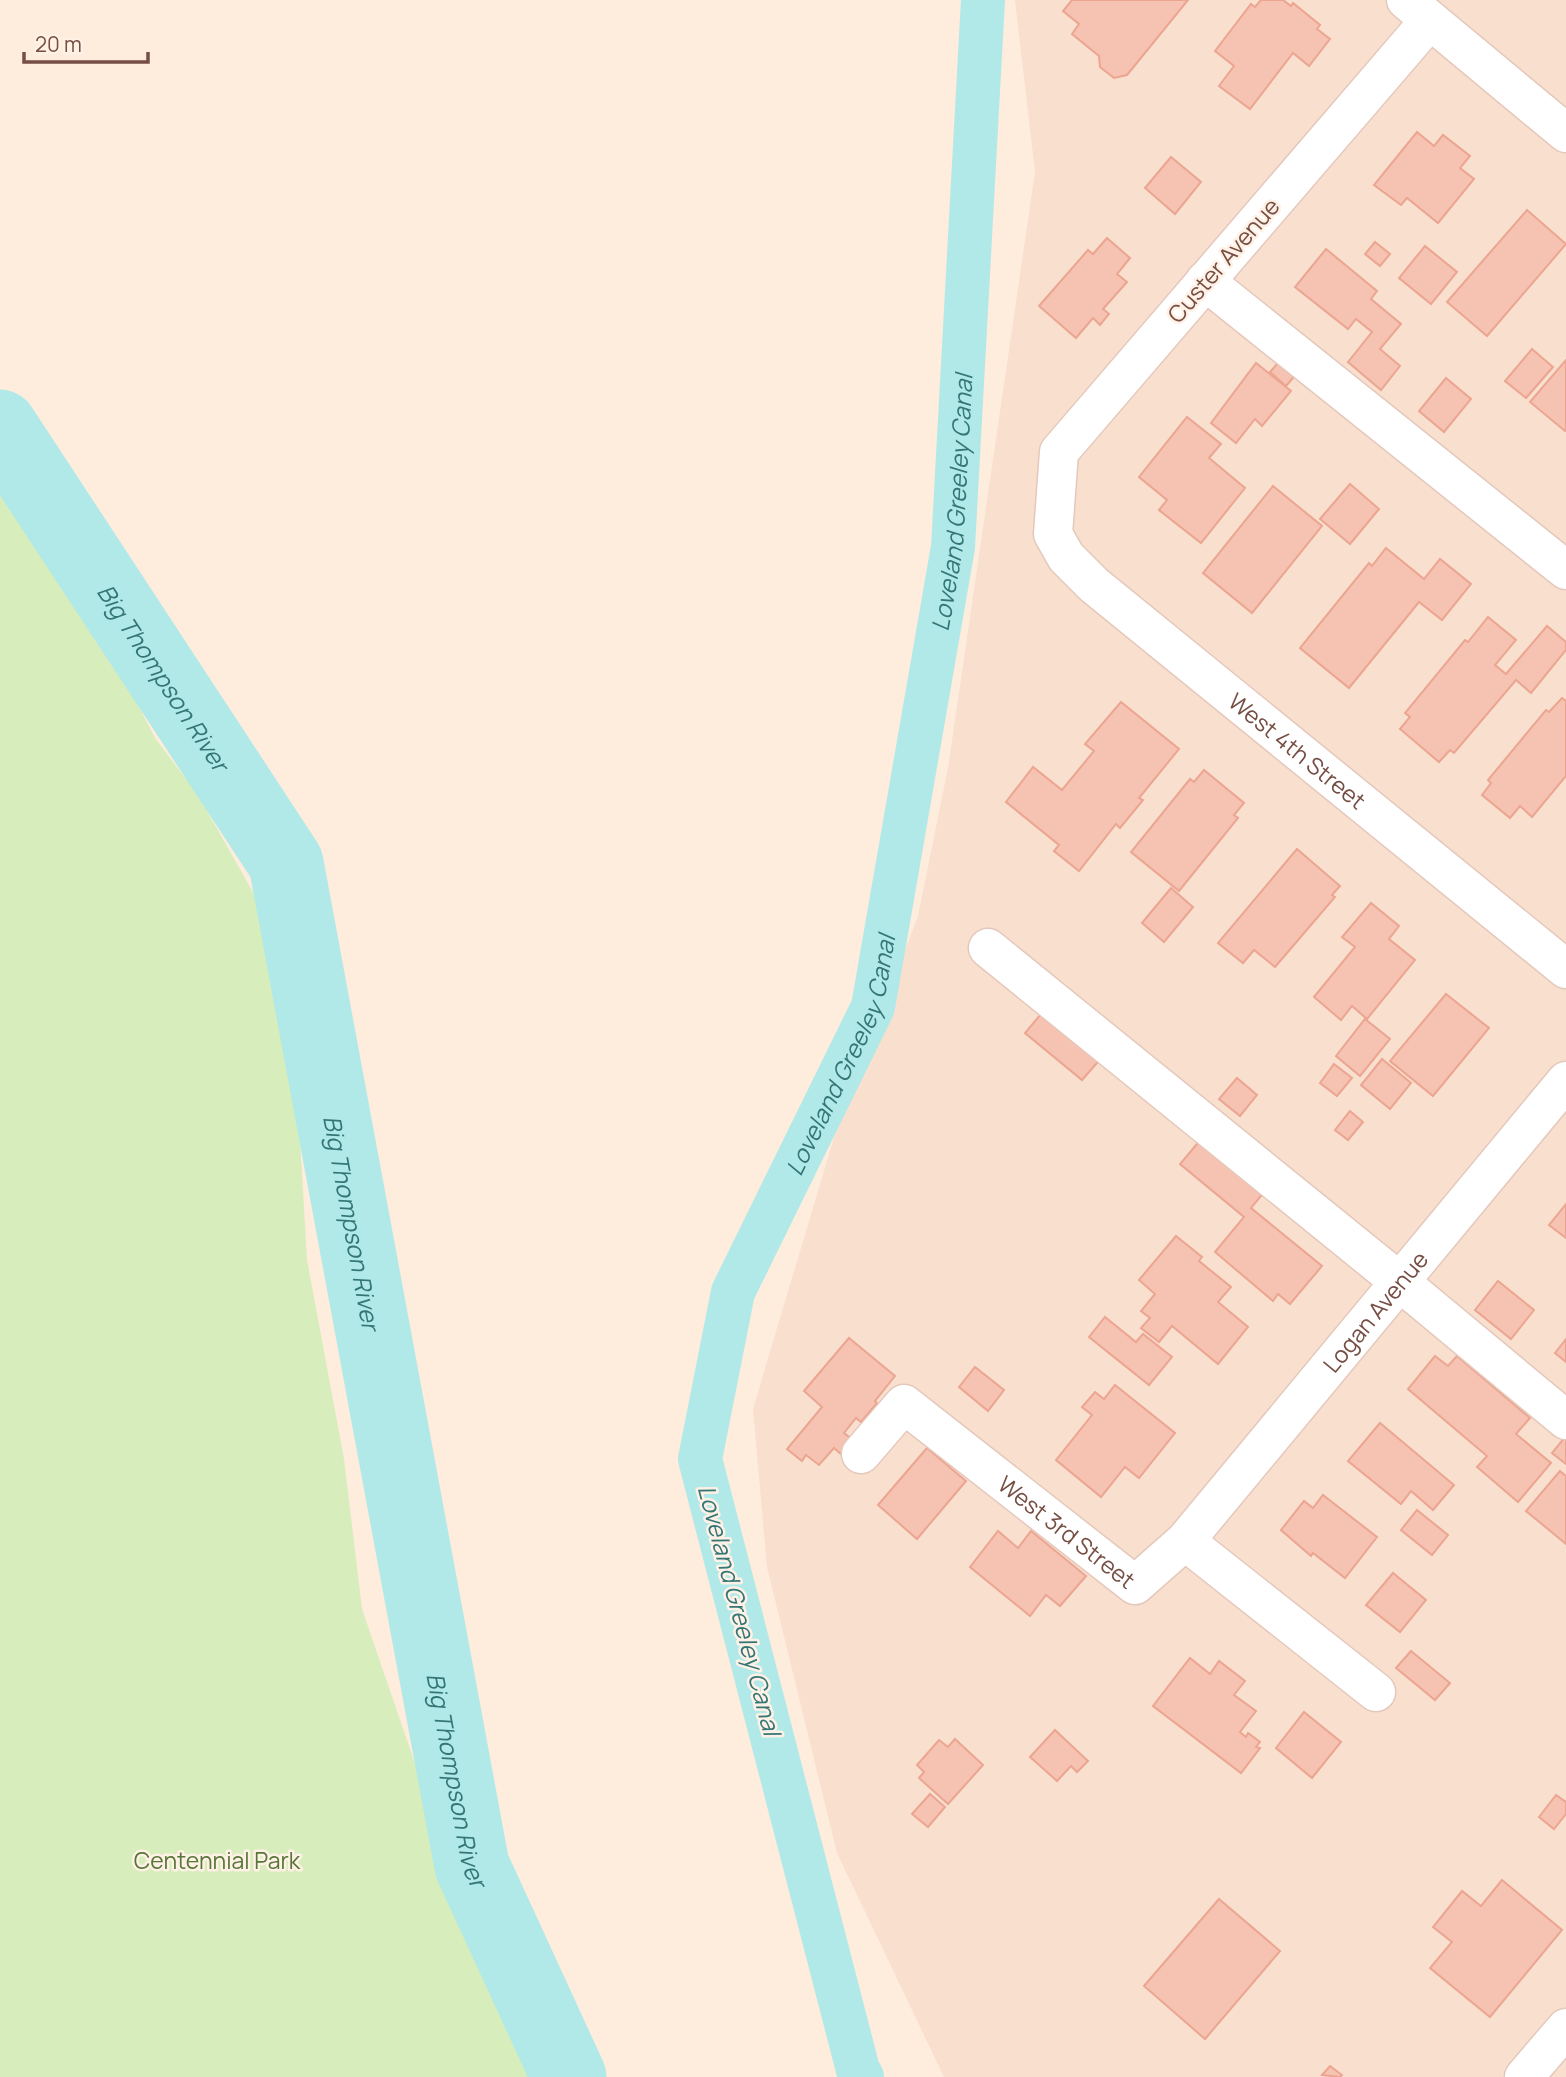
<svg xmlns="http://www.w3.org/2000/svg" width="1566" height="2077" font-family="Manrope,sans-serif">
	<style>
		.residential { fill: #f9dfce }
		.green { fill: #d7edbb }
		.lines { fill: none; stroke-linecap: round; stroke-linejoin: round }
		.canal { stroke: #b1e9e8; stroke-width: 44 }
		.river { stroke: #b1e9e8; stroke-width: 75 }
		.building { fill: #f6c3b2; stroke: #eba591; stroke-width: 2 }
		.minor-casing { stroke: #e5c8bc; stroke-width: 41 }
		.minor { stroke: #fff; stroke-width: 38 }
		.labels { text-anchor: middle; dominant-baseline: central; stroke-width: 5; stroke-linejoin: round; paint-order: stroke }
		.street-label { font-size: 23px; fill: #764e44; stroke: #fff1e6 }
		.park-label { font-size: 23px; fill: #557738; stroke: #fff1e6 }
		.water-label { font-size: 24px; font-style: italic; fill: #347676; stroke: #fff1e6 }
	</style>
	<rect width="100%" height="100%" fill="#feecdd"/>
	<path class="residential" d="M 1015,0 L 1566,0 L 1566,2077 L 944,2077 L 837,1853 L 767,1567 L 753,1409 L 835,1134 L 918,916 L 948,768 L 1035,172 Z"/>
	<path class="green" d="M 0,478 L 44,554 L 122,674 L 155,738 L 198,795 L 262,908 L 296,1071 L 307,1260 L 344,1459 L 362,1609 L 421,1781 L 459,1830 L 473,1892 L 556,2077 L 0,2077 Z"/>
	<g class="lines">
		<path class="canal" id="s1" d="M 862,2077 L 858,2070 L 700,1459 L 733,1292 L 873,1007 L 953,547 L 983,0"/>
		<path class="river" id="s2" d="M 0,427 L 286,863 L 472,1866 L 569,2077"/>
	</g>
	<g class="building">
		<path d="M 1072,0 L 1188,0 L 1127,75 L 1114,78 L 1100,67 L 1099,56 L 1072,34 L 1079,24 L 1063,11 Z"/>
		<path d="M 1261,0 L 1283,0 L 1291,6 L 1293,3 L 1320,25 L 1317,29 L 1330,39 L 1309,66 L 1293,53 L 1250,109 L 1219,86 L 1234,66 L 1215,51 L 1251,4 L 1255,7 Z"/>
		<path d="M 1417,132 L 1434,146 L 1443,135 L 1470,156 L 1460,168 L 1474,179 L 1438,223 L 1407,198 L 1401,205 L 1374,185 Z"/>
		<path d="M 1171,157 L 1201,182 L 1175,214 L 1145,188 Z"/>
		<path d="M 1527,210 L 1566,244 L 1487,336 L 1447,302 Z"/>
		<path d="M 1107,238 L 1130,258 L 1117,274 L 1127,282 L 1103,309 L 1109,314 L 1100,325 L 1093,318 L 1076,338 L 1039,306 L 1088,250 L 1093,254 Z"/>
		<path d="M 1375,242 L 1390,254 L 1380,266 L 1365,254 Z"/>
		<path d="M 1425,246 L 1457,272 L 1431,304 L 1399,278 Z"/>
		<path d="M 1326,249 L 1377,291 L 1371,299 L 1401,324 L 1380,349 L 1400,366 L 1381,390 L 1348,362 L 1372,332 L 1356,319 L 1348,329 L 1295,287 Z"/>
		<path d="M 1532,349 L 1553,367 L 1526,398 L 1505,381 Z"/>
		<path d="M 1283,357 L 1300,370 L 1286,386 L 1270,372 Z"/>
		<path d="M 1566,360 L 1566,430 L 1565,431 L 1530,402 Z"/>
		<path d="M 1256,363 L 1291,391 L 1262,426 L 1255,419 L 1236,443 L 1211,423 Z"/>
		<path d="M 1446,378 L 1471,399 L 1444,432 L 1419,411 Z"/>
		<path d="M 1187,417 L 1221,444 L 1209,458 L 1245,488 L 1201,543 L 1159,510 L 1167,500 L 1139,477 Z"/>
		<path d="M 1350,484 L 1379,509 L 1350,544 L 1320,519 Z"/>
		<path d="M 1273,486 L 1322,526 L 1252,613 L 1203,573 Z"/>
		<path d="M 1386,548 L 1424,579 L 1440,559 L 1471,584 L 1442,620 L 1419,602 L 1349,688 L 1300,648 L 1369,563 L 1372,566 Z"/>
		<path d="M 1488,617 L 1516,640 L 1495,665 L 1506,674 L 1547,626 L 1566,642 L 1566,650 L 1531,693 L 1516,680 L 1454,753 L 1450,750 L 1439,762 L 1400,729 L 1410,717 L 1405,713 L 1465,640 L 1468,642 Z"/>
		<path d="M 1562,698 L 1566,701 L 1566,776 L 1532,817 L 1520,806 L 1510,818 L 1482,795 L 1491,783 L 1488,780 L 1546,710 L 1549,712 Z"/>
		<path d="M 1121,702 L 1179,749 L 1139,798 L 1143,800 L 1120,828 L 1116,824 L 1079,871 L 1054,851 L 1059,845 L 1006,802 L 1033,767 L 1062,790 L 1094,751 L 1085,744 Z"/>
		<path d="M 1204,770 L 1244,803 L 1234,815 L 1238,818 L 1179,891 L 1131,852 L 1190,779 L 1194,782 Z"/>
		<path d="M 1297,849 L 1340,886 L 1332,895 L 1335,897 L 1275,967 L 1254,950 L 1243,963 L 1218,943 Z"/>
		<path d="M 1171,888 L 1193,907 L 1164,942 L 1142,923 Z"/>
		<path d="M 1371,903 L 1399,926 L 1389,939 L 1415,960 L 1367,1019 L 1352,1006 L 1341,1020 L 1314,997 L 1355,947 L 1342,937 Z"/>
		<path d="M 1446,994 L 1489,1028 L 1433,1096 L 1390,1061 Z"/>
		<path d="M 1046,1008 L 1103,1056 L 1082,1080 L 1025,1033 Z"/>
		<path d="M 1365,1019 L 1390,1039 L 1360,1076 L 1336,1056 Z"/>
		<path d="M 1382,1059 L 1411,1083 L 1390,1109 L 1361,1085 Z"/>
		<path d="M 1334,1064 L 1352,1078 L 1337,1096 L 1320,1083 Z"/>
		<path d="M 1237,1078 L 1257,1095 L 1240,1116 L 1219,1099 Z"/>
		<path d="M 1350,1111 L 1363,1122 L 1348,1140 L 1335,1130 Z"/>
		<path d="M 1202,1138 L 1265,1191 L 1251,1208 L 1322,1266 L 1290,1304 L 1278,1294 L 1273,1301 L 1215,1252 L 1244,1217 L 1180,1164 Z"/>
		<path d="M 1566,1204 L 1566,1238 L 1549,1225 Z"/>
		<path d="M 1176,1236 L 1202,1257 L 1199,1261 L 1231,1287 L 1218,1302 L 1248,1327 L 1218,1364 L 1172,1326 L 1159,1342 L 1141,1328 L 1150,1318 L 1141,1311 L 1155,1294 L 1139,1280 Z"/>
		<path d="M 1498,1281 L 1534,1310 L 1511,1339 L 1475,1310 Z"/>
		<path d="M 1105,1317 L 1136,1342 L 1143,1334 L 1172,1357 L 1149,1385 L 1089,1337 Z"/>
		<path d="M 849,1338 L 895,1376 L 875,1401 L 877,1403 L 861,1422 L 856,1418 L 844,1433 L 853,1440 L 841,1454 L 834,1448 L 819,1465 L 806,1455 L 802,1461 L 787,1449 L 822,1407 L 804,1391 Z"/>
		<path d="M 1566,1339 L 1566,1362 L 1555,1353 Z"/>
		<path d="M 1435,1356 L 1448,1366 L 1457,1356 L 1530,1418 L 1516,1434 L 1551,1463 L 1518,1502 L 1477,1467 L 1487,1456 L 1408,1389 Z"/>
		<path d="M 975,1367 L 1004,1390 L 988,1411 L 959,1387 Z"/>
		<path d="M 1115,1385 L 1175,1433 L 1139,1478 L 1125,1467 L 1101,1497 L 1056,1460 L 1092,1415 L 1082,1407 L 1095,1392 L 1104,1399 Z"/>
		<path d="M 1380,1423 L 1454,1485 L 1433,1510 L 1411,1491 L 1401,1504 L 1348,1461 Z"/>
		<path d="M 1565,1437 L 1566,1438 L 1566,1464 L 1552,1453 Z"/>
		<path d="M 927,1448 L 966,1481 L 917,1539 L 878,1505 Z"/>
		<path d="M 1560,1471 L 1566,1476 L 1566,1544 L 1526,1511 Z"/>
		<path d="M 1323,1495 L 1377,1537 L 1345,1578 L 1313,1553 L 1311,1556 L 1281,1530 L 1304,1501 L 1313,1508 Z"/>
		<path d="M 1417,1510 L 1448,1535 L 1432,1555 L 1401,1530 Z"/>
		<path d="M 998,1531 L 1018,1548 L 1031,1531 L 1086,1576 L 1060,1606 L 1046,1595 L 1030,1616 L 970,1567 Z"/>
		<path d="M 1393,1573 L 1426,1600 L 1400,1632 L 1366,1605 Z"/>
		<path d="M 1411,1651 L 1450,1683 L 1435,1700 L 1396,1668 Z"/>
		<path d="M 1190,1658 L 1210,1674 L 1219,1661 L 1245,1681 L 1234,1695 L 1256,1711 L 1240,1732 L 1246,1737 L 1248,1733 L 1260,1742 L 1256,1747 L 1260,1748 L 1241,1773 L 1153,1706 Z"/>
		<path d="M 1304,1712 L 1341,1742 L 1312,1778 L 1276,1748 Z"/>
		<path d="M 1055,1730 L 1088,1761 L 1077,1772 L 1071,1766 L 1057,1781 L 1030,1757 Z"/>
		<path d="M 955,1739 L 983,1765 L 948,1804 L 919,1778 L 924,1772 L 917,1765 L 939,1740 L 948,1747 Z"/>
		<path d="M 930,1794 L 945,1807 L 928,1827 L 912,1814 Z"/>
		<path d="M 1556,1795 L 1566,1802 L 1566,1814 L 1554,1829 L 1539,1817 Z"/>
		<path d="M 1502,1880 L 1562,1930 L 1490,2017 L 1430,1968 L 1452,1942 L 1433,1927 L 1462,1891 L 1481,1906 Z"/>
		<path d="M 1219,1899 L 1280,1951 L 1205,2039 L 1144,1986 Z"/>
		<path d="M 1330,2066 L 1342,2075 L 1340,2077 L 1322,2075 Z"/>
	</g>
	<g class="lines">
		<g class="minor-casing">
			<g id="minor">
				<path d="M 1406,0 L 1566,133"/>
				<path id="s3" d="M 1430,20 L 1059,452 L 1053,534 L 1066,557 L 1094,585 L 1566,969"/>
				<path d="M 1205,281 L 1566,570"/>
				<path d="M 988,948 L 1400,1282 L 1566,1420"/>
				<path id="s4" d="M 861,1454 L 904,1404 L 1135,1585 L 1185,1541 L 1566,1081"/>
				<path d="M 1185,1541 L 1376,1692"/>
				<path d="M 1524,2077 L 1566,2028"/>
			</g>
		</g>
		<use href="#minor" class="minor"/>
	</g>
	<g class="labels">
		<g class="street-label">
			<text transform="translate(1223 260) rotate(-49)">Custer Avenue</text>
			<text stroke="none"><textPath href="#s3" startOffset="980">West 4th Street</textPath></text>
			<text stroke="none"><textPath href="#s4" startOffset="724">Logan Avenue</textPath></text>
			<text stroke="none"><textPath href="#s4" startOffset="273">West 3rd Street</textPath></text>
		</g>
		<g class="park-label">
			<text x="217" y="1860">Centennial Park</text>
		</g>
		<g class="water-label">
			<text stroke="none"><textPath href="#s1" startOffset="1638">Loveland Greeley Canal</textPath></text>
			<text stroke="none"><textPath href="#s2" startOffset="299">Big Thompson River</textPath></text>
			<text stroke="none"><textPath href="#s1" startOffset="1071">Loveland Greeley Canal</textPath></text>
			<text stroke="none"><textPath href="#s2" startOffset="887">Big Thompson River</textPath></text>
			<text transform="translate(740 1610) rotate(75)">Loveland Greeley Canal</text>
			<text stroke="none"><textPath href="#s2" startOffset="1454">Big Thompson River</textPath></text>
		</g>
	</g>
	<path d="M24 52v10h124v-10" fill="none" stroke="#764e44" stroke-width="3.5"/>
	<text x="35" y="52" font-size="21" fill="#764e44" stroke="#fff1e6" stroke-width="5" paint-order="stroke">20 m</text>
</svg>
